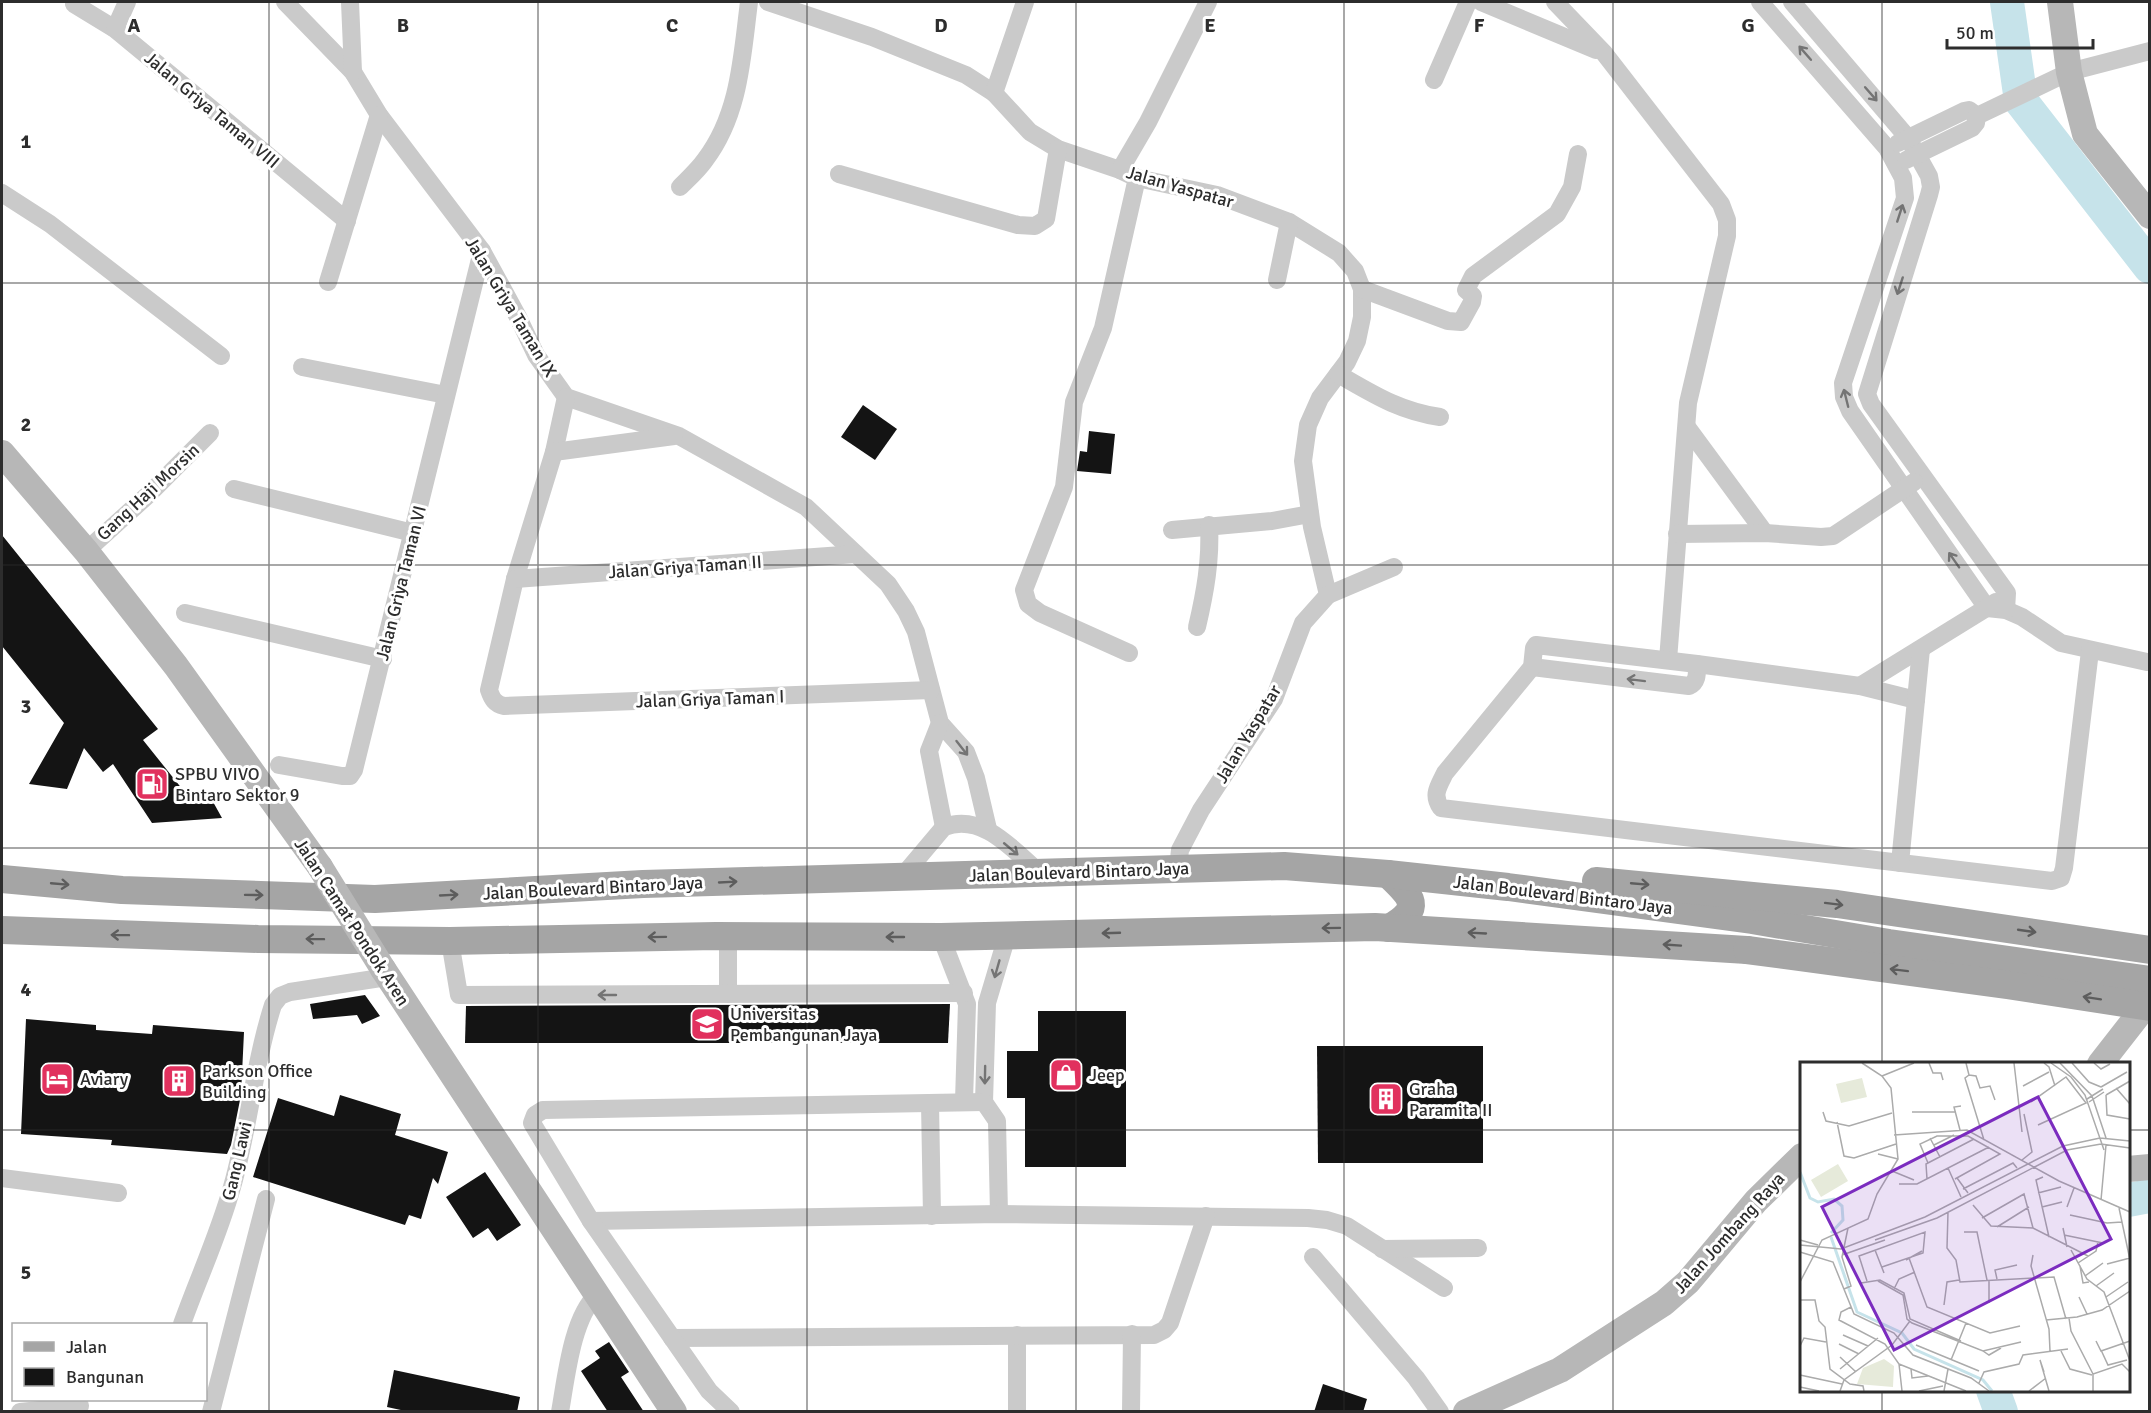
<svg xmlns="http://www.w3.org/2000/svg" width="2151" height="1413" font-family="Signika,sans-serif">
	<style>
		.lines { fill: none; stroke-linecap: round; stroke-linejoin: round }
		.river { stroke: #c6e3ea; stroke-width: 34 }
		.building { fill: #141414 }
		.street { stroke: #cacaca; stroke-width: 18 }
		.secondary { stroke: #b7b7b7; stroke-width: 26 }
		.primary { stroke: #a5a5a5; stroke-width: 28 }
		.secondary-bridge { stroke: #b7b7b7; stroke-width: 26 }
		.primary-bridge { stroke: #a5a5a5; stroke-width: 28 }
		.oneway { stroke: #747474 }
		.oneway2 { stroke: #5d5d5d }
		.grid { fill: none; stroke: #2d2d2d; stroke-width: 1.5; stroke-opacity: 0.55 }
		.labels { text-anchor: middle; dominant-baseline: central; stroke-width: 6; stroke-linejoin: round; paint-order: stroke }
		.street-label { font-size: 18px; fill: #2d2d2d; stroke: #fff }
		.poi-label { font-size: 18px; fill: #2d2d2d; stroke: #fff; text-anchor: start }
		.inset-river { fill: none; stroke: #c6e3ea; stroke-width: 3 }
		.inset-road { fill: none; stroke: #ababab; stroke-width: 1.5 }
		.view { fill: #7b2cbf; fill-opacity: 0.15; stroke: #7b2cbf; stroke-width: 3 }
		.inset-edge { fill: none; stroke: #2d2d2d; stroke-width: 3 }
		.grid-label { font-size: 20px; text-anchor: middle; font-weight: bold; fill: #2d2d2d; stroke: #fff; stroke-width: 6; stroke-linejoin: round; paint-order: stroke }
	</style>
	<rect width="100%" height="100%" fill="#fff"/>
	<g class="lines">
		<g class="river">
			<path d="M 2007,2 L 2021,101 L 2150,267"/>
			<path d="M 2128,1200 L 2150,1196"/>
			<path d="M 1993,1390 L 2001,1412"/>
		</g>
	</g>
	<g class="building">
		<path d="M 863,405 L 897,429 L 875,460 L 841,437 Z"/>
		<path d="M 1089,431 L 1115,434 L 1111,474 L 1077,471 L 1080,451 L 1087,452 Z"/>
		<path d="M 2,535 L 158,729 L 143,740 L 183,790 L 207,791 L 222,818 L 152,823 L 113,764 L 103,772 L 84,748 L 67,789 L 29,784 L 64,723 L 2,646 Z"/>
		<path d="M 365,995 L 380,1016 L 362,1024 L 357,1015 L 313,1019 L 310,1004 Z"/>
		<path d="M 950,1004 L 948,1043 L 465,1043 L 466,1006 Z"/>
		<path d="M 1038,1011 L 1126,1011 L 1126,1167 L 1025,1167 L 1025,1098 L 1007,1098 L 1007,1051 L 1038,1051 Z"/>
		<path d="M 26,1019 L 96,1025 L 96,1030 L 152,1034 L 153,1025 L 244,1032 L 241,1095 L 231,1145 L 227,1154 L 111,1145 L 112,1140 L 21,1134 Z"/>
		<path d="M 1317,1046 L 1483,1046 L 1483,1163 L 1318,1163 Z"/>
		<path d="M 340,1095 L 401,1114 L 395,1135 L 448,1152 L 438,1184 L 433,1178 L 421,1219 L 409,1215 L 405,1225 L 253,1177 L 278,1098 L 334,1116 Z"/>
		<path d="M 485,1172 L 521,1225 L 497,1241 L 488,1228 L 473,1238 L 446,1197 Z"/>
		<path d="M 609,1342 L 629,1372 L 621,1377 L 644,1412 L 608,1412 L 581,1371 L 600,1358 L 595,1351 Z"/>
		<path d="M 394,1370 L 520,1397 L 517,1412 L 410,1412 L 387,1407 Z"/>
		<path d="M 1323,1384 L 1367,1399 L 1363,1412 L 1314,1412 Z"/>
	</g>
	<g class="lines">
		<g class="street">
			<path d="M 285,2 L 353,72 L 379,115 L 482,251 L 518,317 L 536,355 L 566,397 L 679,436 L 806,507 L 888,584 L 906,611 L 916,632 L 940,723 L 966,752 L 976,778 L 988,829"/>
			<path d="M 350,2 L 353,72"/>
			<path d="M 768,2 L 872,37 L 966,75 L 994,93 L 1030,132 L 1058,149 L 1120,170 L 1137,178 L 1217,195 L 1289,222 L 1339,253 L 1355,271 L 1362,289 L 1362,317 L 1357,341 L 1347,362 L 1320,398 L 1308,425 L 1303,461 L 1312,527 L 1328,595 L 1303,623 L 1274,699 L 1201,810 L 1180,850 L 1178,868"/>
			<path d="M 1481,2 L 1596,50"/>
			<path d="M 1555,2 L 1604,53 L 1721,204 L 1727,220 L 1727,236 L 1688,403 L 1668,660"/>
			<path d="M 1760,2 L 1887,148 L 1903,178 L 1905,198 L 1843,383 L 1844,397 L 1850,411 L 1987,608 L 2006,610 L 2022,617 L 2061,643 L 2147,662"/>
			<path d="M 1792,2 L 1908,138 L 1929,176 L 1931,187 L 1929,195 L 1867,394 L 1871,404 L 2007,593 L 2006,610"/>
			<path d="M 74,4 L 115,29 L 347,221"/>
			<path d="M 115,29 L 127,2"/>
			<path d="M 1434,80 L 1468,2"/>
			<path d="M 994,93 L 1025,2"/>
			<path d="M 1898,143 L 1964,111 L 1969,110 L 1977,116"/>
			<path d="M 1906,160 L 1972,128 L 1976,123 L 1977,116 L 2069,72 L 2150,51"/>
			<path d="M 1120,170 L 1148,122 L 1208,2"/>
			<path d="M 839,174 L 1018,225 L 1035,226 L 1046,219 L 1058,149"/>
			<path d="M 680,187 C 689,178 698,170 705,160 C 740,114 742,56 749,2"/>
			<path d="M 2,193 L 50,224 L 221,356"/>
			<path d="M 1277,280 L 1289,222"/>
			<path d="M 328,282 L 379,115"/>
			<path d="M 1362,289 L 1448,321 L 1461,322 L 1472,302 L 1473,296 L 1466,290 L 1473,276 L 1557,214 L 1572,187 L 1578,154"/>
			<path d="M 302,367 L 446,395"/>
			<path d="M 1338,374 C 1373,394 1399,411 1440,417"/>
			<path d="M 566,397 L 554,452 L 515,579 L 489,690 C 492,699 495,704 504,706 L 931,690"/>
			<path d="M 1687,427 L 1765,533"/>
			<path d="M 554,452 L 674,436"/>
			<path d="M 234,489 L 413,533"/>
			<path d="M 1172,530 L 1272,521 L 1310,514"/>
			<path d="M 1677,534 L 1765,533 L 1821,537 L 1833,536 L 1914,482"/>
			<path d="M 86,551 L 149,494 L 210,433"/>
			<path d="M 515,579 L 856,554"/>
			<path d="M 1328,595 L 1394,567"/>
			<path d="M 185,613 L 383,659"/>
			<path d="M 1197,627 C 1205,593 1211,560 1209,525"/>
			<path d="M 1129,653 L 1040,613 L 1028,604 L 1024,590 L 1064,487 L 1074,402 L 1103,328 L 1137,178"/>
			<path d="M 1532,667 L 1689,686 C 1698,682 1697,673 1697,664"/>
			<path d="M 1860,686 L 1996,602"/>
			<path d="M 1916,700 L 1860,686 L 1697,664 L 1536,645 L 1534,648 L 1532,667 L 1445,773 C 1438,787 1432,795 1441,808 L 2052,881 L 2061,878 L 2064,868 L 2090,651"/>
			<path d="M 940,723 L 929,751 L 944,827"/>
			<path d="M 279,765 L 342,776 L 350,776 L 354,770 L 482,251"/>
			<path d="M 1900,863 L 1921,649"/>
			<path d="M 901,878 L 944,827 C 983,812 1014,851 1041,874"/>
			<path d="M 728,936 L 728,994"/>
			<path d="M 941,937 L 967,1004 L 964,1101"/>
			<path d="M 450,941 L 459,995 L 964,993"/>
			<path d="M 930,1103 L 932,1216"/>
			<path d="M 2,1178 L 118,1193"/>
			<path d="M 999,1214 L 997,1121 L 984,1102 L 987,1003 L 1007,936"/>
			<path d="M 591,1221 L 999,1214 L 1308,1218 L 1327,1220 L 1347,1226 L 1444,1288"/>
			<path d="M 1382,1249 L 1478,1248"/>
			<path d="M 1313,1257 L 1416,1378 L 1440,1412"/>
			<path d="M 182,1324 C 198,1279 219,1234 232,1187 C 249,1128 254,1064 273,1005 L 280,996 L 290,992 L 387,977"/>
			<path d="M 1017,1335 L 1017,1412"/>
			<path d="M 672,1338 L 1154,1335 L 1164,1330 L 1170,1323 L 1206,1216"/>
			<path d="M 20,1412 L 80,1406"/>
			<path d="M 211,1412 L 266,1199"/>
			<path d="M 560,1412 C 566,1379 572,1317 597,1295"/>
			<path d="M 731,1412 L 709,1391 L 591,1221 L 532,1123 L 535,1115 L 543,1110 L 984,1102"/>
			<path d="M 1131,1412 L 1132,1334"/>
		</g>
		<g class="secondary">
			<path d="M 2060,2 L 2069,72 L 2085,134 L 2150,216"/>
			<path d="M 2,453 L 86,551 L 176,666 L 320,867"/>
			<path d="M 383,969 L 674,1412"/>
			<path d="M 2100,1064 L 2150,1000"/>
			<path d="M 2128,1169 L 2150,1167"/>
			<path d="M 1466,1412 L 1560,1370 L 1664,1303 L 1688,1282 L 1756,1201 L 1802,1156"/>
		</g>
		<g class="primary">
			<path d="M 1388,874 C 1411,896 1425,908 1389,928"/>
			<path d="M 2,879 L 122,890 L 375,899 L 643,884 L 1284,866 L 1388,874 L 1508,887 L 1752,920 L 1889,943 L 2150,980"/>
			<path d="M 1596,881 L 1837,904 L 2150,950"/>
			<path d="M 2,930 L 258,939 L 450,941 L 716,936 L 941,937 L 1375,927 L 1747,950"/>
		</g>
		<path class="secondary-bridge" d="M 320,867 L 383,969"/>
		<path class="primary-bridge" d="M 1747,950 L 2008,985 L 2150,1007"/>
	</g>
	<defs><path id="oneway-shaft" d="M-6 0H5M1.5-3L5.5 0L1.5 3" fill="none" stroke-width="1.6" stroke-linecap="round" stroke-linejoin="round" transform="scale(1.5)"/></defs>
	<g class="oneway">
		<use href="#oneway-shaft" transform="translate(1805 53) rotate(-131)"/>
		<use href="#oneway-shaft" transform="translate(1871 94) rotate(49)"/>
		<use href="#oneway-shaft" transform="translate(1900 213) rotate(-72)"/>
		<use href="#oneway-shaft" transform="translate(1900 286) rotate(108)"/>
		<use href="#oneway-shaft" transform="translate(1846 398) rotate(-104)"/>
		<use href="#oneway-shaft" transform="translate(1954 560) rotate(-125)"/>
		<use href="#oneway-shaft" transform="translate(1636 680) rotate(-173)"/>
		<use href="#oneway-shaft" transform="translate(962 748) rotate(52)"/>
		<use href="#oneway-shaft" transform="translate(1011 849) rotate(40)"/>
		<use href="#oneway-shaft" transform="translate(997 969) rotate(106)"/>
		<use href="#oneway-shaft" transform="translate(607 995) rotate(180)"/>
		<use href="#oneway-shaft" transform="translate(985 1075) rotate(91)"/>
	</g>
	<g class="oneway2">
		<use href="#oneway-shaft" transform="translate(728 882) rotate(-3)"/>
		<use href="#oneway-shaft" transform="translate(60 884) rotate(5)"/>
		<use href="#oneway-shaft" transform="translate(1640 884) rotate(5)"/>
		<use href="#oneway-shaft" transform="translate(254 895) rotate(1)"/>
		<use href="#oneway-shaft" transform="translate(449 895) rotate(-3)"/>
		<use href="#oneway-shaft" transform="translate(1834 904) rotate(7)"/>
		<use href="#oneway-shaft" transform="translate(1331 928) rotate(179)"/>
		<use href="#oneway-shaft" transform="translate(2027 931) rotate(8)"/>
		<use href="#oneway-shaft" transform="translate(1111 933) rotate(178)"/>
		<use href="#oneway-shaft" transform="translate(1477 933) rotate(-177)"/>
		<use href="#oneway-shaft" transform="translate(120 935) rotate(-179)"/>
		<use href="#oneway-shaft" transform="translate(657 937) rotate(179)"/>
		<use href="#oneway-shaft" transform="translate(895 937) rotate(-180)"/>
		<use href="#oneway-shaft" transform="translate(315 939) rotate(-179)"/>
		<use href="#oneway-shaft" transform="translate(1672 945) rotate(-176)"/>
		<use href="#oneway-shaft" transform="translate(1899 970) rotate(-173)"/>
		<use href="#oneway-shaft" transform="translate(2092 998) rotate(-171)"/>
	</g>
	<path class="grid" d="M 269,2 L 269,1412M 538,2 L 538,1412M 807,2 L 807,1412M 1076,2 L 1076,1412M 1344,2 L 1344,1412M 1613,2 L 1613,1412M 1882,2 L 1882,1064M 2,283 L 2150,283M 2,565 L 2150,565M 2,848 L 2150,848M 2,1130 L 1802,1130M 2128,1130 L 2150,1130M 1882,1390 L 1882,1412"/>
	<defs>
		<g id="fuel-square" transform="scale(1.725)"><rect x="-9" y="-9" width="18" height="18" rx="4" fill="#e1315e" stroke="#fff"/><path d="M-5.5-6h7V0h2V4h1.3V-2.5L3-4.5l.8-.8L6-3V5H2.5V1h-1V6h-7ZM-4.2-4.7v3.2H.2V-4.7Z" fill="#fff"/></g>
		<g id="university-square" transform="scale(1.725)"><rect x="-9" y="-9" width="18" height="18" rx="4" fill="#e1315e" stroke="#fff"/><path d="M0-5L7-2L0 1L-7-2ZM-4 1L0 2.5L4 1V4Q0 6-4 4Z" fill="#fff"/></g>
		<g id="shop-square" transform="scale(1.725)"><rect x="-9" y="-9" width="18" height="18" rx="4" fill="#e1315e" stroke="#fff"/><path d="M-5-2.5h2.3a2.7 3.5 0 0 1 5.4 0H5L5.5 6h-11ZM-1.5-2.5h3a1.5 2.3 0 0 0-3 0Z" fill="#fff"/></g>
		<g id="hotel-square" transform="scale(1.725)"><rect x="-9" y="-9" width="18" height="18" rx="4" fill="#e1315e" stroke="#fff"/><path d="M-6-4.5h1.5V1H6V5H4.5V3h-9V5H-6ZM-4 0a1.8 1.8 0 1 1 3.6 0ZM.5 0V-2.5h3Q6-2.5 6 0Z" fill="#fff"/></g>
		<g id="building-square" transform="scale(1.725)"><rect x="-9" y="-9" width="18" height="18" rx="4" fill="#e1315e" stroke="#fff"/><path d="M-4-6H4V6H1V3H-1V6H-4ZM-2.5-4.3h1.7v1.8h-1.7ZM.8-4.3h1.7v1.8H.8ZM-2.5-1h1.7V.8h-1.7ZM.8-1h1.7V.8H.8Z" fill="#fff"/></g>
	</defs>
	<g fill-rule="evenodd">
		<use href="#fuel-square" x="152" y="784"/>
		<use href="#university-square" x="707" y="1024"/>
		<use href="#shop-square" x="1066" y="1075"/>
		<use href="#hotel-square" x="57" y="1079"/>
		<use href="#building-square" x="179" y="1081"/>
		<use href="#building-square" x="1386" y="1099"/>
	</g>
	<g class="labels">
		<g class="street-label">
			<text transform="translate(212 110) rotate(40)">Jalan Griya Taman VIII</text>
			<text transform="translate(1180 187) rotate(16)">Jalan Yaspatar</text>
			<text transform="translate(511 307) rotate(59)">Jalan Griya Taman IX</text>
			<text transform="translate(148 492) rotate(-43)">Gang Haji Morsin</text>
			<text transform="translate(685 567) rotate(-4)">Jalan Griya Taman II</text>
			<text transform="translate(401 583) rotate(-76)">Jalan Griya Taman VI</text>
			<text transform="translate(710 699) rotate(-2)">Jalan Griya Taman I</text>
			<text transform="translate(1248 734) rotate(-59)">Jalan Yaspatar</text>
			<text transform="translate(1079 872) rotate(-2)">Jalan Boulevard Bintaro Jaya</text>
			<text transform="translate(593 888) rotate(-3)">Jalan Boulevard Bintaro Jaya</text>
			<text transform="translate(1563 895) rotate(7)">Jalan Boulevard Bintaro Jaya</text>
			<text transform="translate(352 922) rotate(57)">Jalan Camat Pondok Aren</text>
			<text transform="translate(237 1161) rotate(-77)">Gang Lawi</text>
			<text transform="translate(1729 1233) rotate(-48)">Jalan Jombang Raya</text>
		</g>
		<g class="poi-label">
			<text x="175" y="774">SPBU VIVO<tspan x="175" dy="21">Bintaro Sektor 9</tspan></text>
			<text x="730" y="1014">Universitas<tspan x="730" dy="21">Pembangunan Jaya</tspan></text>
			<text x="202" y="1071">Parkson Office<tspan x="202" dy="21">Building</tspan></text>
			<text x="1089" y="1075">Jeep</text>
			<text x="80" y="1079">Aviary</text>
			<text x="1409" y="1089">Graha<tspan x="1409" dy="21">Paramita II</tspan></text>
		</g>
	</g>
	<g transform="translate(1800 1062)">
		<rect width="330" height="330" fill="#fff"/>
		<path d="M 62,16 L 67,35 L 41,41 L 36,22 ZM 38,102 L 48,119 L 21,135 L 11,118 ZM 84,297 L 94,304 L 93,325 L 57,322 L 63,306 Z" fill="#e6eada"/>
		<path class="inset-river" d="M 0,110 L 10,136 L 18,140 L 34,137 L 42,144 L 43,158 L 31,171M 31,175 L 57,250 L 102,271 L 114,287 L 183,318 L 192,329"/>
		<path class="inset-road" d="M 129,1 L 133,11 L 141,11 L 143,18M 166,1 L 169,13 L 165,16 L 184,78M 214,1 L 222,70M 244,1 L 249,5 L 255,24M 251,1 L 271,15 L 285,33 L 304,88M 260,1 L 292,34 L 306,76M 272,1 L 289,20 L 301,25M 294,1 L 301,7 L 310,2M 169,13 L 176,14 L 180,26 L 190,24 L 195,38M 82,14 L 114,1M 223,24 L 249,10M 301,25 L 327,10M 316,26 L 330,42M 306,33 L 307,53 L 330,57M 306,33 L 330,19M 287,37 L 303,27M 231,40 L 266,15 L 286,41 L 238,63M 289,40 L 304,30M 23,50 L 26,59 L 49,64 L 92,51M 112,50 L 156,50M 37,60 L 44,94 L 54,96 L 96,82M 160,68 L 154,45 L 161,44M 94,73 L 167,68 L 259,119 L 330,150M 130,76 L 140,95M 134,83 L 154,73M 78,92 L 98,97M 222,98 L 232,90 L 224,52M 128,101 L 120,82 L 137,74 L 168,74 L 200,92 L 155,117M 148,106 L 161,135M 92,109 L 114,118M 243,115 L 236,118 L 249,175M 157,116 L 168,131M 127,117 L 126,102 L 174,77M 99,122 L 117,122 L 189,85M 163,127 L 213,101 L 217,106M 238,131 L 261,125M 301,138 L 306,83M 173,143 L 191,164 L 233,166 L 288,194M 242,145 L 262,140M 267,145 L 274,126M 319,146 L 330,198M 148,150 L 147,186 L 156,198 L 160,220 L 254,215 L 266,257M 270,153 L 307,161 L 322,160M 182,156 L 224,132 L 233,166M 197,165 L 229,145M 263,166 L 267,185M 164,170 L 177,170 L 187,218M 264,173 L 303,181M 0,178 L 18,183M 75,178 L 137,156 L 267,88 L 301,82 L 330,86M 0,183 L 41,187 L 125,155 L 263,84 L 300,76 L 330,79M 75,188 L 84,211M 271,188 L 287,217 L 304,230 L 330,299M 0,190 L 33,200 L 54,252 L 94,271 L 113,293 L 171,316 L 189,329M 42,193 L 85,178M 233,193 L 231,204 L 249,267 L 250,289M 109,196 L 127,245 L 190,271 L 220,264M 106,198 L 122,189M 278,201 L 296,189 L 298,180M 307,202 L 330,196M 280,204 L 283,221 L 289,220M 285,214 L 303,201M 197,217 L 195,208 L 217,203M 67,219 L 59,194 L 125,170 L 123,191 L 82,205M 78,219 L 103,233 L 107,257 L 112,261 L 183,289 L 221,280M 0,220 L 22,178 L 68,157 L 77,132 L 98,97 L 91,26 L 82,14 L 62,1M 61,221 L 80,218 L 104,231 L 110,257 L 161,279M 296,224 L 314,211M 44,227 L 51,224 L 42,195 L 48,166M 94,227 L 99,217 L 115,210M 279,235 L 287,252M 306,235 L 328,220M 0,238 L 15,238 L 19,259 L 25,265 L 30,307 L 50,322 L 63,324 L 64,329M 189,241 L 189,218M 144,243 L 147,220 L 159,218M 51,245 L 41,250 L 39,258 L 85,282 L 99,302 L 102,329M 269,256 L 271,269 L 293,312M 246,258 L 277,255 L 302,248 L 330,229M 43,273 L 68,284M 296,279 L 301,289 L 330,279M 39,282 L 59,292M 116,283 L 179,309M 0,284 L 4,276 L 26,280M 301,288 L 308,303 L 327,298M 183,289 L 189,293 L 201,286M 261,289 L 270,307 L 292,313M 40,295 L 56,310M 151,298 L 166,261M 99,302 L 166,329M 40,307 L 78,276M 111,307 L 112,316 L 128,314M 244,310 L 240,298 L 249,329M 0,313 L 42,322M 179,321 L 184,310 L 219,302 L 223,293 L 268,287M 0,325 L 19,329M 40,329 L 44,318 L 92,283 L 110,259M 119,329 L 143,324M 144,329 L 148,307M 229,329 L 246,316M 293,329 L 293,312 L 322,302 L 330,310"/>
		<path class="view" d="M 238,35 L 311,177 L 94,288 L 22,145 Z"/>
		<rect width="330" height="330" class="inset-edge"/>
	</g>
	<g class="grid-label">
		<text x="134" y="32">A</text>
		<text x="403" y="32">B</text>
		<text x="672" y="32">C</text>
		<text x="941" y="32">D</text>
		<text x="1210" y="32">E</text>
		<text x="1479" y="32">F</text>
		<text x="1748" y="32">G</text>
		<text x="26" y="148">1</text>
		<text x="26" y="431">2</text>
		<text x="26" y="713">3</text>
		<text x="26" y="996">4</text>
		<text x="26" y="1279">5</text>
	</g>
	<rect width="2151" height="1413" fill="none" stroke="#2d2d2d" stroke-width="6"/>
	<rect x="12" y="1323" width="195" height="78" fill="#ffffff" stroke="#ababab" stroke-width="1.5"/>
	<rect x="24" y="1342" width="30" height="9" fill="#a5a5a5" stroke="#ababab" stroke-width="1.5"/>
	<text x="66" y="1353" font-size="18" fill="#2d2d2d">Jalan</text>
	<rect x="24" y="1368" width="30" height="18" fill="#141414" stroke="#ababab" stroke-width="1.5"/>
	<text x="66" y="1383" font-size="18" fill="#2d2d2d">Bangunan</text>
	<path d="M1947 39v9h146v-9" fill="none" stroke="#2d2d2d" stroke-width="3"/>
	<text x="1956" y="39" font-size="18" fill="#2d2d2d" stroke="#ffffff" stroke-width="4.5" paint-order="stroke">50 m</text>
</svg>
